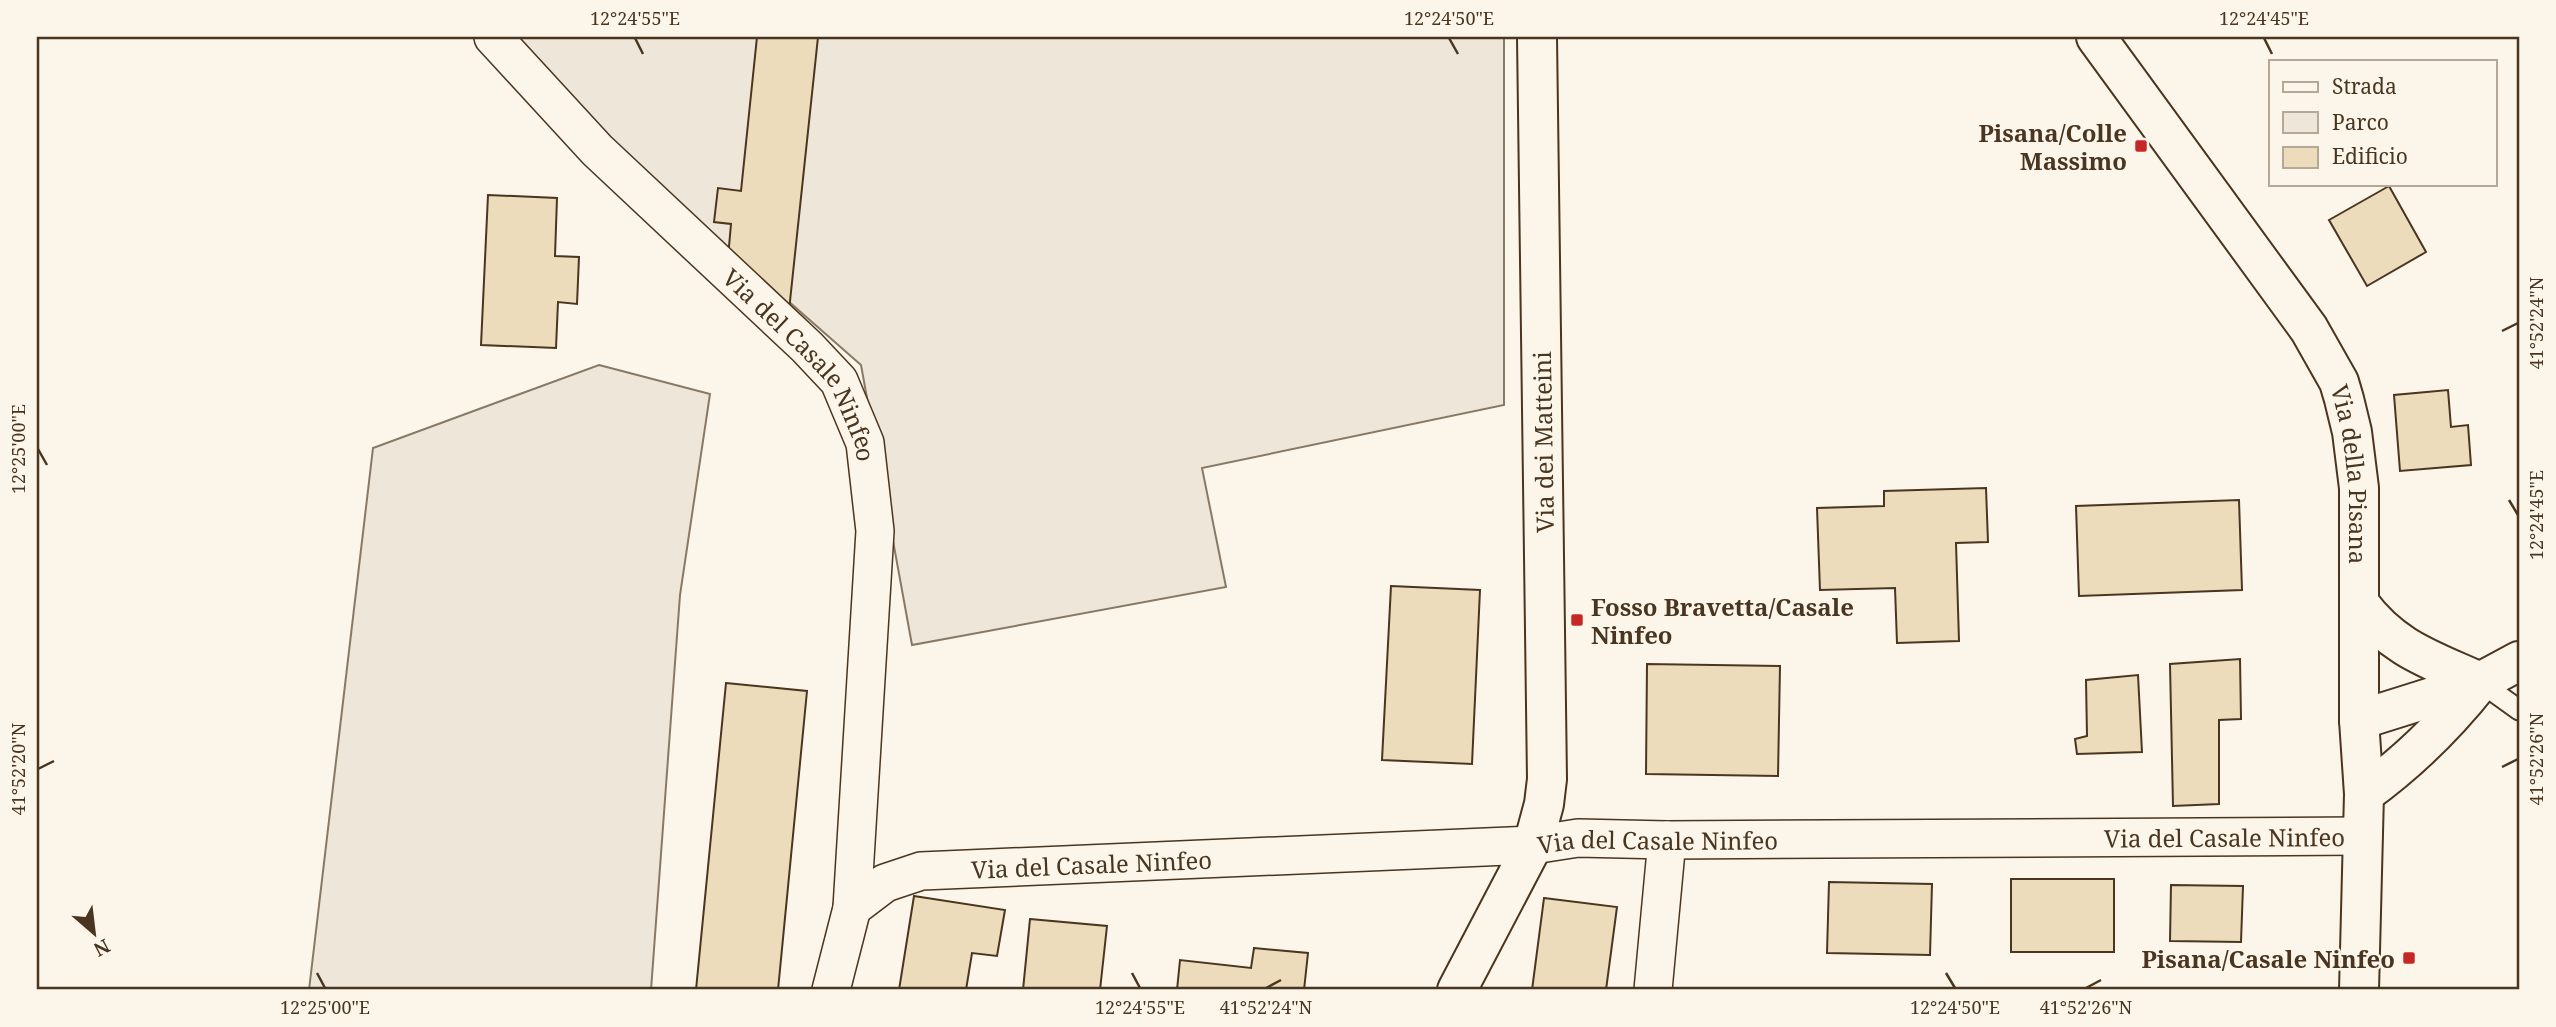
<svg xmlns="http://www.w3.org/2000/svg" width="2556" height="1027" font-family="'Noto Serif',serif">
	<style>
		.green { fill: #ede6d9; stroke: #887966; stroke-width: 2 }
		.building { fill: #ecdcbc; stroke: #4a3520; stroke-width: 2 }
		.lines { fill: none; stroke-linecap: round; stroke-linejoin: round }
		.service-casing { stroke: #4a3520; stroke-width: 23 }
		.minor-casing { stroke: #4a3520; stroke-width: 40 }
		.tertiary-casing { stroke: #4a3520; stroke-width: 42 }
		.secondary-casing { stroke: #4a3520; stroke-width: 42 }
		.service { stroke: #fbf6e9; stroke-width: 19 }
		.minor { stroke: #fbf6e9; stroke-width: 37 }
		.tertiary { stroke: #fbf6e9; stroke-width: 38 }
		.secondary { stroke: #fbf6e9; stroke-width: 38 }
		.ticks { fill: none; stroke: #4a3520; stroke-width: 2.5 }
		.poi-dot { fill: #c62828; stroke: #fbf6e9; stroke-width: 2.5 }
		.labels { text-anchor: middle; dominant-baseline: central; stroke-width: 5; stroke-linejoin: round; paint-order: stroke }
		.poi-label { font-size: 24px; font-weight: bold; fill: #4a3520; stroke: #fbf6e9; text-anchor: end }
		.street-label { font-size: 24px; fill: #4a3520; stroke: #fbf6e9 }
		.neatline { fill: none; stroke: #4a3520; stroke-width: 2.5 }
		.ticks-label { font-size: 18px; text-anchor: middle; fill: #4a3520 }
	</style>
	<rect width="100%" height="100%" fill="#fbf6e9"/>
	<g class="green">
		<path d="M 500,37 L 1504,37 L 1504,405 L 1202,468 L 1226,587 L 912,645 L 861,365 L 632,164 Z"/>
		<path d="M 599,365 L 710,394 L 680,595 L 651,990 L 309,990 L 373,448 Z"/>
	</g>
	<g class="building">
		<path d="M 757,37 L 818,37 L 788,320 L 727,269 L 731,224 L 714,222 L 718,188 L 741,191 Z"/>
		<path d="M 2389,186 L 2426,252 L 2367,286 L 2329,220 Z"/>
		<path d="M 488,195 L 557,198 L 555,256 L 579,257 L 577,304 L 558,302 L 556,348 L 481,345 Z"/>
		<path d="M 2448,390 L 2451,427 L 2468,425 L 2471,465 L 2400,471 L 2394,395 Z"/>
		<path d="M 1986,488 L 1988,542 L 1956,543 L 1959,641 L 1897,643 L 1895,588 L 1820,590 L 1817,508 L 1884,506 L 1884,491 Z"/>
		<path d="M 2239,500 L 2242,590 L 2079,596 L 2076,506 Z"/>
		<path d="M 1391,586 L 1480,590 L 1472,764 L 1382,760 Z"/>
		<path d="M 2240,659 L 2241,719 L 2219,720 L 2219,804 L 2173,806 L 2170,664 Z"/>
		<path d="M 1647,664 L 1780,666 L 1778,776 L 1646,774 Z"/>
		<path d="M 2138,675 L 2142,752 L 2077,754 L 2075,739 L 2087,736 L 2086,680 Z"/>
		<path d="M 726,683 L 807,691 L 778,990 L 696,990 Z"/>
		<rect x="2011" y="879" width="103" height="73"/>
		<path d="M 1829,882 L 1932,884 L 1930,955 L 1827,953 Z"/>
		<path d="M 2171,885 L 2243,886 L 2241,942 L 2170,941 Z"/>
		<path d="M 914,896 L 1005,910 L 997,956 L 972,953 L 966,990 L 899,990 Z"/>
		<path d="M 1544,898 L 1617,907 L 1606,990 L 1532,990 Z"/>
		<path d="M 1030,919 L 1107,926 L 1100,990 L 1023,990 Z"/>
		<path d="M 1254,948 L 1308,953 L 1304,990 L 1177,990 L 1180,960 L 1251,968 Z"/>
	</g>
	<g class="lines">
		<g class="service-casing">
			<path id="service" d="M 2480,682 L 2519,710"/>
		</g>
		<g class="minor-casing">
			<g id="minor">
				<path id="s1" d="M 493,37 L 597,150 L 807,347 L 839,381 L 865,443 L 875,531 L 852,908 L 831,990"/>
				<path id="s2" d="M 852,908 L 885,883 L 921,871 L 1533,845 L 1578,838 L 1667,840 L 2363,836"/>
				<path d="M 1653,990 L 1667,840"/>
			</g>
		</g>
		<g class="tertiary-casing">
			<g id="tertiary">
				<path d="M 2360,604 C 2393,649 2432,660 2480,682"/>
				<path d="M 2359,720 L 2480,682 L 2519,661"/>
				<path d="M 2364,794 C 2408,762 2446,725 2480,682"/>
			</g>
		</g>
		<g class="secondary-casing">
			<g id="secondary">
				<path id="s3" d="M 2096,37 L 2309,329 L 2339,382 L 2344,399 L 2352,432 L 2359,488 L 2359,720 L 2364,794 L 2359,990"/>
				<path d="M 1457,990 L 1533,845 L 1544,804 L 1547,779 L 1537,37"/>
			</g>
		</g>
		<use href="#service" class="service"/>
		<use href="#minor" class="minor"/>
		<use href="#tertiary" class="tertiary"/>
		<use href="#secondary" class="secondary"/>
	</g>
	<path class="ticks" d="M 635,38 L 643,54M 1449,38 L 1458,54M 2264,38 L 2272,54M 2502,331 L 2518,323M 38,449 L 47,465M 2509,500 L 2518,515M 2502,767 L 2518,759M 38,769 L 54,761M 317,973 L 325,988M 1132,973 L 1140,988M 1946,973 L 1955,988M 1266,988 L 1281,980M 2086,988 L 2101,980"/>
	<g class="poi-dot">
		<rect x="2134" y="139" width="14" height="14" rx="3.5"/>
		<rect x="1570" y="613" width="14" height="14" rx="3.5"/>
		<rect x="2402" y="951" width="14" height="14" rx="3.5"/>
	</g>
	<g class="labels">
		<g class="poi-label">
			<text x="2127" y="132">Pisana/Colle<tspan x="2127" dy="28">Massimo</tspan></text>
			<text x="1591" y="606" text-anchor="start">Fosso Bravetta/Casale<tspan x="1591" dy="28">Ninfeo</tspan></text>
			<text x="2395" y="958">Pisana/Casale Ninfeo</text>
		</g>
		<g class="street-label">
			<text stroke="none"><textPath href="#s1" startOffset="453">Via del Casale Ninfeo</textPath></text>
			<text transform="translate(1543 442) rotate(-91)">Via dei Matteini</text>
			<text stroke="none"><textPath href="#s3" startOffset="516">Via della Pisana</textPath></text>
			<text stroke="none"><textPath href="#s2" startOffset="1384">Via del Casale Ninfeo</textPath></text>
			<text stroke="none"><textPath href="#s2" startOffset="817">Via del Casale Ninfeo</textPath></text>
			<text stroke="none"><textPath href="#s2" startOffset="250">Via del Casale Ninfeo</textPath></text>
		</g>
	</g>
	<rect width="2556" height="1027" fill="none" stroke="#fbf6e9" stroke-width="77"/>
	<rect x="2269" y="60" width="228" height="126" fill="#fbf6e9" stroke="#b4a999" stroke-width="2"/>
	<rect x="2283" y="82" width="35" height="10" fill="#fbf6e9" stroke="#b4a999" stroke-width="2"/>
	<text x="2332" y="94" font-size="21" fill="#4a3520">Strada</text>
	<rect x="2283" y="112" width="35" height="21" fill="#ede6d9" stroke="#b4a999" stroke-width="2"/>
	<text x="2332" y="130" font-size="21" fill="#4a3520">Parco</text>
	<rect x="2283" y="147" width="35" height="21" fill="#ecdcbc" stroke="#b4a999" stroke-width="2"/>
	<text x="2332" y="164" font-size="21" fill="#4a3520">Edificio</text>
	<g transform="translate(94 933) rotate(152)" stroke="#fbf6e9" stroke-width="5" paint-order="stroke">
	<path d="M0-5L12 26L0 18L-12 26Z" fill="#4a3520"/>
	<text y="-10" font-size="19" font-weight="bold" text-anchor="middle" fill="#4a3520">N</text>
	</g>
	<rect x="38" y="38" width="2480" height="950" class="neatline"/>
	<g class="ticks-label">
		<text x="635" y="25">12°24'55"E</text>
		<text x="1449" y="25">12°24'50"E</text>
		<text x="2264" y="25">12°24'45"E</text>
		<text transform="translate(2537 323) rotate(-90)" y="6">41°52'24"N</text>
		<text transform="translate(19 449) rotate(-90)" y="6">12°25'00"E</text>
		<text transform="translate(2537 515) rotate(-90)" y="6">12°24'45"E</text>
		<text transform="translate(2537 759) rotate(-90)" y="6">41°52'26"N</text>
		<text transform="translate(19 769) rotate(-90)" y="6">41°52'20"N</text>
		<text x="325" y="1014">12°25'00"E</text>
		<text x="1140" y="1014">12°24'55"E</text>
		<text x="1266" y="1014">41°52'24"N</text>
		<text x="1955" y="1014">12°24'50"E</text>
		<text x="2086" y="1014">41°52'26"N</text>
	</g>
</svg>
